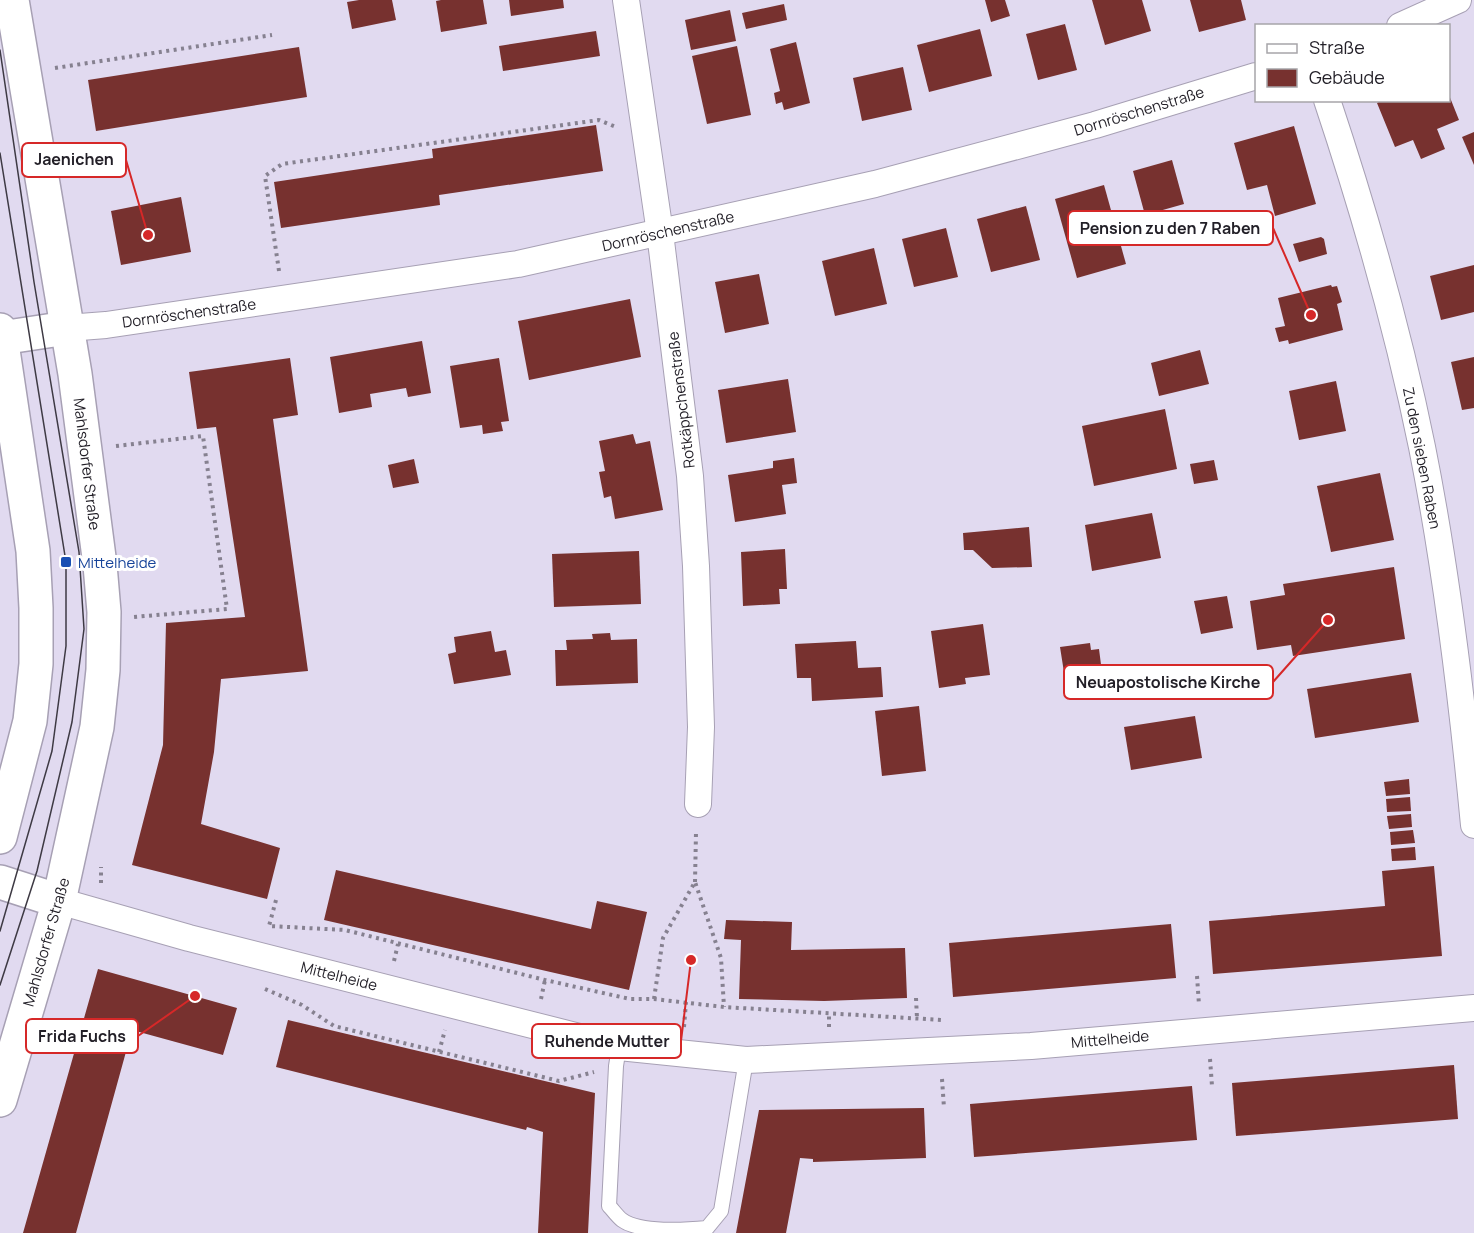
<svg xmlns="http://www.w3.org/2000/svg" width="1474" height="1233" font-family="Manrope,sans-serif">
	<style>
		.building { fill: #77312f }
		.lines { fill: none; stroke-linecap: round; stroke-linejoin: round }
		.service-casing { stroke: #a7a0b4; stroke-width: 16 }
		.minor-casing { stroke: #a7a0b4; stroke-width: 28 }
		.secondary-casing { stroke: #a7a0b4; stroke-width: 36 }
		.path { stroke: #868190; stroke-width: 4; stroke-dasharray: 3 4.5; stroke-linecap: butt }
		.service { stroke: #fff; stroke-width: 14 }
		.minor { stroke: #fff; stroke-width: 26 }
		.secondary { stroke: #fff; stroke-width: 33 }
		.tram { stroke: #3e3a44; stroke-width: 1.5 }
		.transit-dot { fill: #1a4fb4; stroke: #fff; stroke-width: 2 }
		.labels { text-anchor: middle; dominant-baseline: central; stroke-width: 6; stroke-linejoin: round; paint-order: stroke }
		.street-label { font-size: 15px; fill: #221f27; stroke: #fff }
		.transit-label { font-size: 15px; fill: #164399; stroke: #fff; text-anchor: start }
		.leader { fill: none; stroke: #d62828; stroke-width: 2 }
		.callout-dot { fill: #d62828; stroke: #fff; stroke-width: 2 }
		.callout { fill: #fff; stroke: #d62828; stroke-width: 2 }
		.callout-label { font-size: 16px; text-anchor: middle; font-weight: bold; fill: #221f27 }
	</style>
	<rect width="100%" height="100%" fill="#e1daf0"/>
	<g class="building">
		<path d="M 359,0 L 392,0 L 396,20 L 352,29 L 347,2 Z"/>
		<path d="M 441,0 L 483,0 L 487,24 L 441,32 L 436,1 Z"/>
		<path d="M 509,0 L 563,0 L 564,8 L 511,16 Z"/>
		<path d="M 985,0 L 1005,0 L 1010,16 L 991,22 Z"/>
		<path d="M 1092,0 L 1142,0 L 1151,31 L 1105,45 Z"/>
		<path d="M 1190,0 L 1241,0 L 1246,20 L 1199,32 Z"/>
		<path d="M 784,4 L 787,20 L 746,29 L 742,13 Z"/>
		<path d="M 730,10 L 736,41 L 691,50 L 685,20 Z"/>
		<path d="M 1065,24 L 1077,70 L 1038,80 L 1026,34 Z"/>
		<path d="M 980,29 L 992,76 L 929,92 L 917,45 Z"/>
		<path d="M 596,31 L 600,56 L 503,71 L 499,46 Z"/>
		<path d="M 796,42 L 810,103 L 784,110 L 782,102 L 776,104 L 774,93 L 780,91 L 770,49 Z"/>
		<path d="M 737,46 L 751,115 L 707,124 L 692,56 Z"/>
		<path d="M 299,47 L 307,97 L 96,131 L 88,80 Z"/>
		<path d="M 903,67 L 912,110 L 862,121 L 853,78 Z"/>
		<path d="M 1449,95 L 1459,120 L 1437,129 L 1445,149 L 1421,159 L 1413,140 L 1395,147 L 1377,103 L 1382,100 L 1448,100 Z"/>
		<path d="M 596,125 L 603,171 L 439,195 L 440,205 L 281,228 L 274,182 L 433,158 L 432,149 Z"/>
		<path d="M 1294,126 L 1316,204 L 1275,216 L 1267,185 L 1247,190 L 1234,143 Z"/>
		<path d="M 1474,132 L 1474,165 L 1462,137 Z"/>
		<path d="M 1172,160 L 1184,204 L 1145,215 L 1133,171 Z"/>
		<path d="M 1104,185 L 1126,264 L 1077,278 L 1055,199 Z"/>
		<path d="M 181,197 L 191,252 L 121,265 L 111,211 Z"/>
		<path d="M 1026,206 L 1040,260 L 991,272 L 977,219 Z"/>
		<path d="M 946,228 L 958,277 L 914,287 L 902,239 Z"/>
		<path d="M 1321,237 L 1324,239 L 1327,254 L 1299,262 L 1293,244 Z"/>
		<path d="M 874,248 L 887,304 L 835,316 L 822,261 Z"/>
		<path d="M 1474,265 L 1474,312 L 1441,320 L 1430,276 Z"/>
		<path d="M 759,274 L 769,324 L 725,333 L 715,282 Z"/>
		<path d="M 1331,285 L 1332,287 L 1337,286 L 1342,302 L 1337,304 L 1343,330 L 1289,344 L 1288,340 L 1279,342 L 1275,328 L 1285,326 L 1278,298 Z"/>
		<path d="M 630,299 L 641,357 L 529,380 L 518,321 Z"/>
		<path d="M 422,341 L 431,393 L 408,397 L 406,388 L 370,394 L 372,407 L 339,413 L 330,357 Z"/>
		<path d="M 1200,350 L 1209,384 L 1159,396 L 1151,363 Z"/>
		<path d="M 1474,357 L 1474,408 L 1462,410 L 1451,362 Z"/>
		<path d="M 290,358 L 298,415 L 273,419 L 308,671 L 221,679 L 214,752 L 201,824 L 280,848 L 267,899 L 132,865 L 163,745 L 166,623 L 245,617 L 216,427 L 197,429 L 189,372 Z"/>
		<path d="M 499,358 L 509,421 L 501,422 L 503,431 L 483,434 L 482,425 L 460,428 L 450,366 Z"/>
		<path d="M 788,379 L 796,432 L 726,443 L 718,390 Z"/>
		<path d="M 1336,381 L 1346,431 L 1299,440 L 1289,391 Z"/>
		<path d="M 1165,409 L 1177,469 L 1094,486 L 1082,426 Z"/>
		<path d="M 633,434 L 636,444 L 650,441 L 663,510 L 615,519 L 611,496 L 604,498 L 599,472 L 605,471 L 599,441 Z"/>
		<path d="M 794,458 L 797,483 L 782,485 L 786,514 L 735,522 L 728,475 L 773,468 L 773,461 Z"/>
		<path d="M 414,459 L 419,483 L 393,488 L 388,465 Z"/>
		<path d="M 1214,460 L 1218,480 L 1194,484 L 1190,464 Z"/>
		<path d="M 1380,473 L 1394,540 L 1331,552 L 1317,486 Z"/>
		<path d="M 1152,513 L 1161,558 L 1092,571 L 1085,525 Z"/>
		<path d="M 1029,527 L 1032,567 L 992,568 L 973,550 L 964,550 L 963,533 Z"/>
		<path d="M 785,549 L 787,589 L 779,589 L 780,604 L 743,606 L 741,552 Z"/>
		<path d="M 639,551 L 641,604 L 554,607 L 552,554 Z"/>
		<path d="M 1394,567 L 1405,639 L 1293,656 L 1291,645 L 1257,650 L 1250,601 L 1285,595 L 1283,584 Z"/>
		<path d="M 1227,596 L 1233,628 L 1201,634 L 1194,601 Z"/>
		<path d="M 983,624 L 990,675 L 965,678 L 966,684 L 939,688 L 931,631 Z"/>
		<path d="M 491,631 L 495,652 L 506,650 L 511,675 L 454,684 L 448,654 L 456,652 L 454,637 Z"/>
		<path d="M 610,633 L 611,640 L 637,639 L 638,683 L 556,686 L 555,650 L 567,650 L 566,640 L 593,639 L 592,634 Z"/>
		<path d="M 856,641 L 858,668 L 881,667 L 883,697 L 812,701 L 811,678 L 797,678 L 795,644 Z"/>
		<path d="M 1090,643 L 1091,650 L 1099,649 L 1103,680 L 1066,685 L 1060,647 Z"/>
		<path d="M 1411,673 L 1419,722 L 1315,738 L 1307,689 Z"/>
		<path d="M 919,706 L 926,771 L 882,776 L 875,711 Z"/>
		<path d="M 1195,716 L 1202,758 L 1131,770 L 1124,727 Z"/>
		<path d="M 1409,779 L 1410,794 L 1386,796 L 1384,782 Z"/>
		<path d="M 1410,797 L 1411,811 L 1387,812 L 1386,799 Z"/>
		<path d="M 1411,814 L 1412,827 L 1389,829 L 1387,816 Z"/>
		<path d="M 1413,830 L 1415,843 L 1391,845 L 1390,832 Z"/>
		<path d="M 1415,847 L 1416,860 L 1392,861 L 1391,849 Z"/>
		<path d="M 1434,866 L 1442,956 L 1213,974 L 1209,921 L 1385,906 L 1382,871 Z"/>
		<path d="M 336,870 L 591,929 L 597,901 L 647,912 L 629,990 L 324,920 Z"/>
		<path d="M 726,920 L 792,922 L 791,950 L 905,948 L 907,998 L 824,1001 L 739,999 L 741,940 L 724,939 Z"/>
		<path d="M 1171,924 L 1176,978 L 953,997 L 949,943 Z"/>
		<path d="M 98,969 L 237,1008 L 223,1055 L 132,1030 L 76,1233 L 23,1233 Z"/>
		<path d="M 288,1020 L 595,1093 L 588,1233 L 538,1233 L 543,1132 L 527,1127 L 526,1130 L 276,1067 Z"/>
		<path d="M 1454,1065 L 1458,1119 L 1236,1136 L 1232,1083 Z"/>
		<path d="M 1192,1086 L 1197,1140 L 974,1157 L 970,1104 Z"/>
		<path d="M 924,1108 L 926,1158 L 813,1162 L 813,1159 L 800,1158 L 786,1233 L 736,1233 L 759,1110 Z"/>
	</g>
	<g class="lines">
		<g class="service-casing">
			<path id="service" d="M 619,1047 L 616,1066 L 609,1206 C 613,1210 617,1216 622,1220 C 640,1233 686,1230 707,1228 L 721,1211 L 746,1060"/>
		</g>
		<g class="minor-casing">
			<g id="minor">
				<path d="M 626,0 L 660,233 L 690,476 L 696,566 L 701,727 L 698,804"/>
				<path d="M 1400,26 L 1458,0"/>
				<path d="M 1327,100 C 1365,214 1398,329 1422,447 C 1447,572 1462,698 1474,825"/>
				<path d="M 67,328 L 106,325 L 518,264 L 875,184 L 1095,125 L 1256,76"/>
				<path d="M 59,901 L 189,938 L 619,1047 L 746,1060 L 1031,1046 L 1474,1008"/>
			</g>
		</g>
		<g class="secondary-casing">
			<g id="secondary">
				<path d="M 0,330 L 33,551 L 36,608 L 36,664 L 30,721 L 0,837"/>
				<path d="M 1,338 L 67,328"/>
				<path d="M 0,882 L 59,901"/>
				<path d="M 0,1100 L 59,901 L 97,727 L 103,670 L 104,612 L 100,565 L 75,374 L 12,0"/>
			</g>
		</g>
		<g class="path">
			<path d="M 55,68 L 272,35"/>
			<path d="M 279,271 L 265,176 L 282,164 L 599,120 L 616,127"/>
			<path d="M 116,446 L 203,436 L 227,609 L 134,617"/>
			<path d="M 695,882 L 696,832"/>
			<path d="M 101,883 L 101,867"/>
			<path d="M 276,900 L 269,926 L 345,930 L 545,980 L 630,999 L 654,999 L 724,1007 L 942,1020"/>
			<path d="M 394,961 L 398,944"/>
			<path d="M 1197,976 L 1199,1005"/>
			<path d="M 265,989 L 302,1005 L 334,1026 L 559,1081 L 594,1072"/>
			<path d="M 916,998 L 917,1018"/>
			<path d="M 541,999 L 545,980"/>
			<path d="M 654,999 L 663,938 L 695,882 L 721,958 L 724,1007"/>
			<path d="M 684,1027 L 686,1002"/>
			<path d="M 829,1027 L 829,1013"/>
			<path d="M 439,1052 L 445,1030"/>
			<path d="M 1210,1059 L 1212,1086"/>
			<path d="M 942,1079 L 944,1108"/>
		</g>
		<use href="#service" class="service"/>
		<use href="#minor" class="minor"/>
		<use href="#secondary" class="secondary"/>
		<g class="tram">
			<path d="M 0,50 L 34,282 L 79,552 L 84,629 L 72,722 L 37,871 L 0,985"/>
			<path d="M 0,153 L 66,562 L 66,646 L 52,751 L 0,931"/>
		</g>
	</g>
	<rect class="transit-dot" x="60" y="556" width="12" height="12" rx="3"/>
	<g class="labels">
		<g class="street-label">
			<text transform="translate(1139 111) rotate(-17)">Dornröschenstraße</text>
			<text transform="translate(668 231) rotate(-13)">Dornröschenstraße</text>
			<text transform="translate(189 313) rotate(-8)">Dornröschenstraße</text>
			<text transform="translate(681 400) rotate(-97)">Rotkäppchenstraße</text>
			<text transform="translate(1422 458) rotate(79)">Zu den sieben Raben</text>
			<text transform="translate(87 464) rotate(83)">Mahlsdorfer Straße</text>
			<text transform="translate(46 942) rotate(-74)">Mahlsdorfer Straße</text>
			<text transform="translate(339 976) rotate(14)">Mittelheide</text>
			<text transform="translate(1110 1039) rotate(-5)">Mittelheide</text>
		</g>
		<g class="transit-label">
			<text x="78" y="562">Mittelheide</text>
		</g>
	</g>
	<path class="leader" d="M148 235L126 160M1311 315L1273 228M1328 620L1273 682M195 996L138 1036M691 960L681 1041"/>
	<g class="callout-dot">
		<circle cx="148" cy="235" r="6"/>
		<circle cx="1311" cy="315" r="6"/>
		<circle cx="1328" cy="620" r="6"/>
		<circle cx="195" cy="996" r="6"/>
		<circle cx="691" cy="960" r="6"/>
	</g>
	<g class="callout">
		<rect x="22" y="143" width="104" height="34" rx="6"/>
		<rect x="1068" y="211" width="205" height="34" rx="6"/>
		<rect x="1064" y="665" width="209" height="34" rx="6"/>
		<rect x="26" y="1019" width="112" height="34" rx="6"/>
		<rect x="532" y="1024" width="149" height="34" rx="6"/>
	</g>
	<g class="callout-label">
		<text x="74" y="165">Jaenichen</text>
		<text x="1170" y="234">Pension zu den 7 Raben</text>
		<text x="1168" y="688">Neuapostolische Kirche</text>
		<text x="82" y="1042">Frida Fuchs</text>
		<text x="607" y="1047">Ruhende Mutter</text>
	</g>
	<rect x="1255" y="24" width="195" height="78" fill="#ffffff" stroke="#a7a5a9" stroke-width="1.5"/>
	<rect x="1267" y="44" width="30" height="9" fill="#ffffff" stroke="#a7a5a9" stroke-width="1.5"/>
	<text x="1309" y="54" font-size="18" fill="#221f27">Straße</text>
	<rect x="1267" y="69" width="30" height="18" fill="#77312f" stroke="#a7a5a9" stroke-width="1.5"/>
	<text x="1309" y="84" font-size="18" fill="#221f27">Gebäude</text>
</svg>
